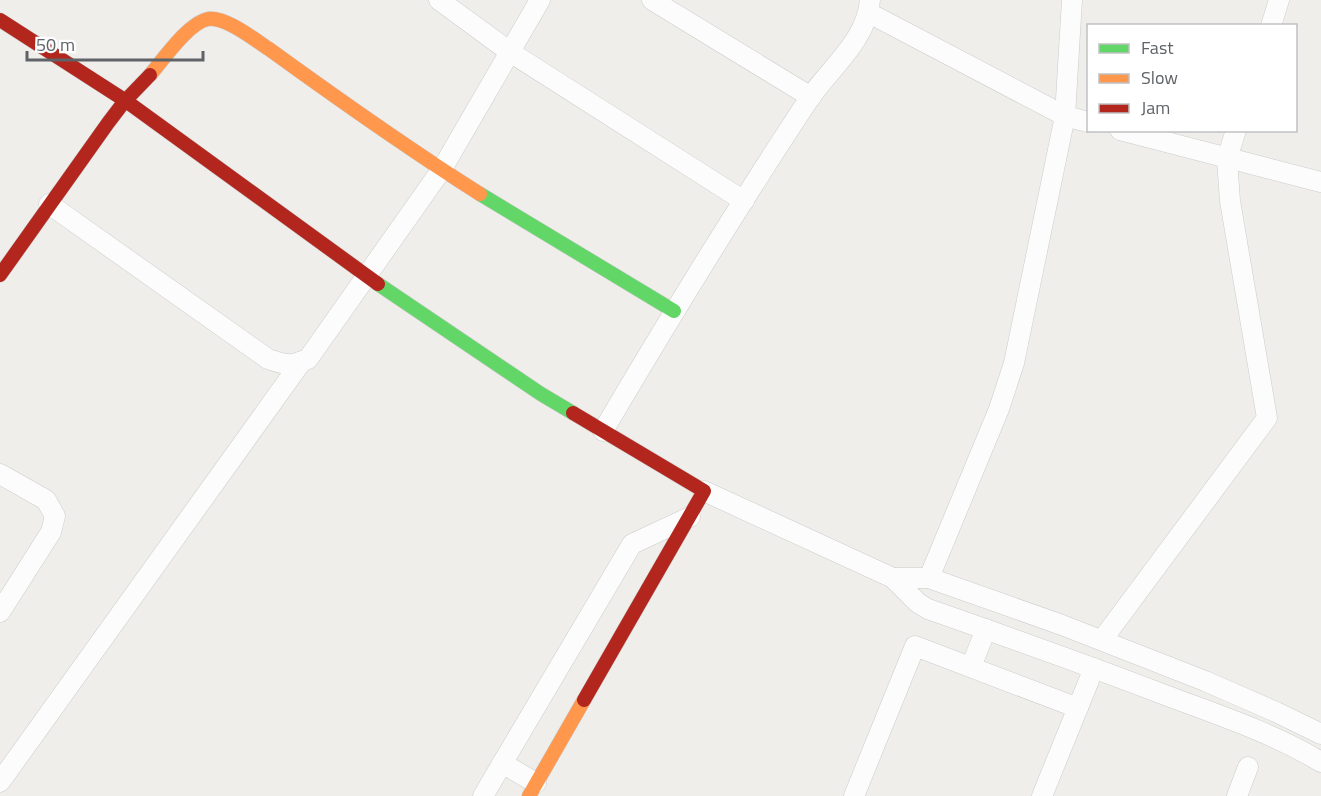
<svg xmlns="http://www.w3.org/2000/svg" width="1321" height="796" font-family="'Titillium Web',sans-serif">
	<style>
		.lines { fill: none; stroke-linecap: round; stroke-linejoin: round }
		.street-casing { stroke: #cbcccc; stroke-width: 21 }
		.fast-casing { stroke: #cacacb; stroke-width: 15 }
		.slow-casing { stroke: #cacacb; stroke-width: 15 }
		.jam-casing { stroke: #cacacb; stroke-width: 15 }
		.street { stroke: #fdfcfc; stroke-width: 20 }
		.fast { stroke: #63d668; stroke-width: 14 }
		.slow { stroke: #ff974d; stroke-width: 14 }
		.jam { stroke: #b3261e; stroke-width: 14 }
	</style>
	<rect width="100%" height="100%" fill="#efeeea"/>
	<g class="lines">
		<g class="street-casing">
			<g id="street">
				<path d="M 439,0 L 510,52 L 744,201"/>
				<path d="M 652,0 L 811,97"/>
				<path d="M 869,13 L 1065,116 L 1088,122"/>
				<path d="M 1271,26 L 1279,0"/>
				<path d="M 1120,130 L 1321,182"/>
				<path d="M 49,204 L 268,359 C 287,365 289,367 308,359 L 442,169 L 540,0"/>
				<path d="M 603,431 C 669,319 737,208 809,99 C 830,68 867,40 870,0"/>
				<path d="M 0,474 L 46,500 L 55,516 L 51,532 L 0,612"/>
				<path d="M 704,491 L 893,578 L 918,603 L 928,609 C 1008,637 1087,665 1165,695 C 1218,715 1273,733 1321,762"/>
				<path d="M 893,578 L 929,578 L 1062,625 L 1205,681 L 1276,712 L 1321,734"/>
				<path d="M 929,578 L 999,409 L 1014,363 L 1065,116 L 1072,0"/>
				<path d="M 1102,640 L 1267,418 L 1230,201 L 1227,159 L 1236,130"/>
				<path d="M 971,667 L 986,629"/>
				<path d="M 502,763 L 536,783"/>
				<path d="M 0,782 L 302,361"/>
				<path d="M 483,796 L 632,544 L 690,517"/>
				<path d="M 854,796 L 915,646 L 1078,708"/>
				<path d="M 1042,796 L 1094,668"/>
				<path d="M 1237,796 L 1248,767"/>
			</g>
		</g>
		<g class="fast-casing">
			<g id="fast">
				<path d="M 480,194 L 674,311"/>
				<path d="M 378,284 L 541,394 L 573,413"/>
			</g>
		</g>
		<g class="slow-casing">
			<g id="slow">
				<path d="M 150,75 C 163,60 188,23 208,19 C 225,16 255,40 269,49 C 338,99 407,148 480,194"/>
				<path d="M 529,796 L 584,700"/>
			</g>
		</g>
		<g class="jam-casing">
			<g id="jam">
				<path d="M 0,20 L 126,101 L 378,284"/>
				<path d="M 0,275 L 108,123 L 124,102 L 150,75"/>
				<path d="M 573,413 L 704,491 L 584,700"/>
			</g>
		</g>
		<use href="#street" class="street"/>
		<use href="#fast" class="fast"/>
		<use href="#slow" class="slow"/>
		<use href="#jam" class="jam"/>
	</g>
	<rect x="1087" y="24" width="210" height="108" fill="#ffffff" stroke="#bfc1c3" stroke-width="1.5"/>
	<rect x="1099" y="44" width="30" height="9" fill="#63d668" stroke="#bfc1c3" stroke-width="1.5"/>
	<text x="1141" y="54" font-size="18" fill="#5f6368">Fast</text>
	<rect x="1099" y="74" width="30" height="9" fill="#ff974d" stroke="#bfc1c3" stroke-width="1.5"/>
	<text x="1141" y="84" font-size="18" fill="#5f6368">Slow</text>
	<rect x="1099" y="104" width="30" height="9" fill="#b3261e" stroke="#bfc1c3" stroke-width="1.5"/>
	<text x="1141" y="114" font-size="18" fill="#5f6368">Jam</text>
	<path d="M27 51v9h176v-9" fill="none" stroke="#5f6368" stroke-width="3"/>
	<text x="36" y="51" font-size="18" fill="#5f6368" stroke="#ffffff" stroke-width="4.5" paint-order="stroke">50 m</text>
</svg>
